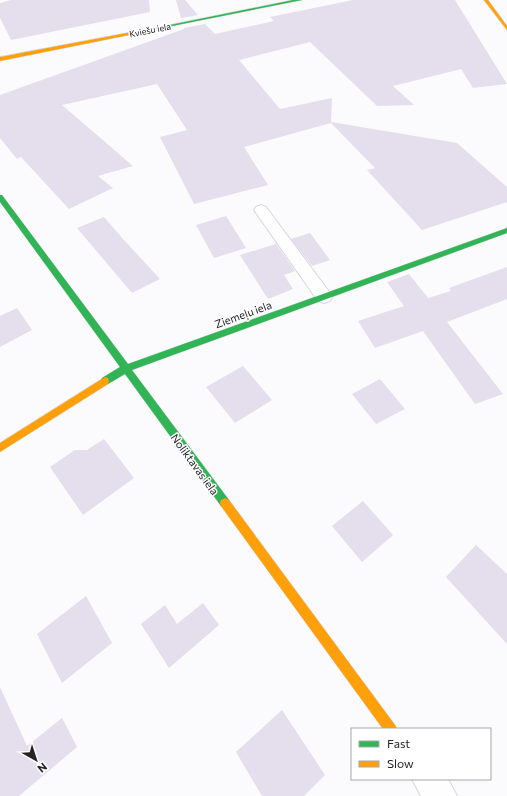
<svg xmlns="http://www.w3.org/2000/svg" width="507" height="796" font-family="Commissioner,sans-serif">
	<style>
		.building { fill: #e5deed }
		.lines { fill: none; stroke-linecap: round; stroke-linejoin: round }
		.lane-casing { stroke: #d9d7db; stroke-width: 2 }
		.street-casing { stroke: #d9d7db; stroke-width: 2 }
		.fast-casing { stroke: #d9d7db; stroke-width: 1 }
		.slow-casing { stroke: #d9d7db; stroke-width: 1 }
		.lane { fill: #fefeff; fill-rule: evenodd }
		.street { fill: #fefeff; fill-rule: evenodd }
		.fast { fill: #30b455; fill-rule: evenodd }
		.slow { fill: #ff9f0a; fill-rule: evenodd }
		.labels { text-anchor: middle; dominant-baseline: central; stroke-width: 3; stroke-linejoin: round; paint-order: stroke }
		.far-street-label { font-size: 9px; fill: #252327; stroke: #fff }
		.street-label { font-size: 11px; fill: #252327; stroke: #fff }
	</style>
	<rect width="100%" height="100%" fill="#fbfafd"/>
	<g class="building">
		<path d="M 11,0 L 149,0 L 150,12 L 11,40 L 0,18 L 0,3 Z"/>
		<path d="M 176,0 L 185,0 L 198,15 L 181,18 Z"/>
		<path d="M 353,0 L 455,0 L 507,84 L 473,88 L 461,69 L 393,86 L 414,105 L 377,106 L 310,42 L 239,60 L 280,109 L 332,98 L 331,122 L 457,143 L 507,187 L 507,202 L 422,230 L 367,170 L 375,168 L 331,123 L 244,147 L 268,185 L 194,204 L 160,137 L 187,130 L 157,84 L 62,105 L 133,166 L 98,176 L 113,188 L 69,209 L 21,157 L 17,159 L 0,138 L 0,95 L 184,29 L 184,28 L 205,24 L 215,34 L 274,21 L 270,17 Z"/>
		<path d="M 226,216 L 246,248 L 214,258 L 196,225 Z"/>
		<path d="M 104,217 L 123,239 L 160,279 L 132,293 L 77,228 Z"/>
		<path d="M 310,233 L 330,260 L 312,266 L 291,239 Z"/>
		<path d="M 276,244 L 295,271 L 284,275 L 293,289 L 268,299 L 240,255 Z"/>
		<path d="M 507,267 L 507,299 L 447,322 L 503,394 L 475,404 L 423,331 L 375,348 L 358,321 L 404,306 L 387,282 L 409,274 L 428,298 L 451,291 L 449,288 Z"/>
		<path d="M 17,308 L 32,330 L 0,347 L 0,316 Z"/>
		<path d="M 243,366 L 272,400 L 235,423 L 206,387 Z"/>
		<path d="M 380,379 L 405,409 L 376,424 L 352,394 Z"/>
		<path d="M 104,439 L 134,478 L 83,515 L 50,467 L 75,450 L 87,450 Z"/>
		<path d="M 363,501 L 393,535 L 362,562 L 332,526 Z"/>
		<path d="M 476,545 L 507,574 L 507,644 L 446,577 Z"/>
		<path d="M 86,596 L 112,643 L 62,683 L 37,634 Z"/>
		<path d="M 203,603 L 219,625 L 169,668 L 141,624 L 165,605 L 177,624 Z"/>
		<path d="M 0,687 L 27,746 L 62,718 L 77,747 L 19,796 L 0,796 Z"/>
		<path d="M 282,710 L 325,775 L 304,796 L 262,796 L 236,752 Z"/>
	</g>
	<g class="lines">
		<g class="lane-casing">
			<path id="lane" d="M 261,205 L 266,207 L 330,293 L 332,297 L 330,301 L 324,303 L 318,301 L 254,210 L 256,207 Z"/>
		</g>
		<g class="street-casing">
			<path id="street" d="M 412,779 L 448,779 L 457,796 L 421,796 Z"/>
		</g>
		<g class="fast-casing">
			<g id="fast">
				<path d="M 293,0 L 302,0 L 132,34 L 130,33 Z"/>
				<path d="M 0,195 L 2,195 L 128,364 L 507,228 L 507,233 L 132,370 L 229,500 L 230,503 L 229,506 L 225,508 L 221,506 L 125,374 L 108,384 L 102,384 L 101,381 L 102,378 L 120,367 L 0,202 Z"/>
			</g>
		</g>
		<g class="slow-casing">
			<g id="slow">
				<path d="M 484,0 L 488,0 L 507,26 L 507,30 Z"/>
				<path d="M 132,32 L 134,32 L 134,34 L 0,61 L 0,57 Z"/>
				<path d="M 105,377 L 108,378 L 109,381 L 108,384 L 0,452 L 0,443 Z"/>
				<path d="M 225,498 L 229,500 L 395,725 L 397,729 L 383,729 L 221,506 L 220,503 L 221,500 Z"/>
			</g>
		</g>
		<use href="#lane" class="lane"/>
		<use href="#street" class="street"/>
		<use href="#fast" class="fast"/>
		<use href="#slow" class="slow"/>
	</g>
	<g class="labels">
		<g class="far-street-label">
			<text transform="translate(150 30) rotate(-11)">Kviešu iela</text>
		</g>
		<g class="street-label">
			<text transform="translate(243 314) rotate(-20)">Ziemeļu iela</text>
			<text transform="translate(195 464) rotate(54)">Noliktavas iela</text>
		</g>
	</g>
	<rect x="351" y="728" width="140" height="52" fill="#ffffff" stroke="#a8a7a9"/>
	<rect x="359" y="741" width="20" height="6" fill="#30b455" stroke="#a8a7a9"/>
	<text x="387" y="748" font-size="12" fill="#252327">Fast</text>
	<rect x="359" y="761" width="20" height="6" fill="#ff9f0a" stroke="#a8a7a9"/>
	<text x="387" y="768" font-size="12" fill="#252327">Slow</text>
	<g transform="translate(36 760) rotate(141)" stroke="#ffffff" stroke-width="3" paint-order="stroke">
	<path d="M0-3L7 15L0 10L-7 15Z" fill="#252327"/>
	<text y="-6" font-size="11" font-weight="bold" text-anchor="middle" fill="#252327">N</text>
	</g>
</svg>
